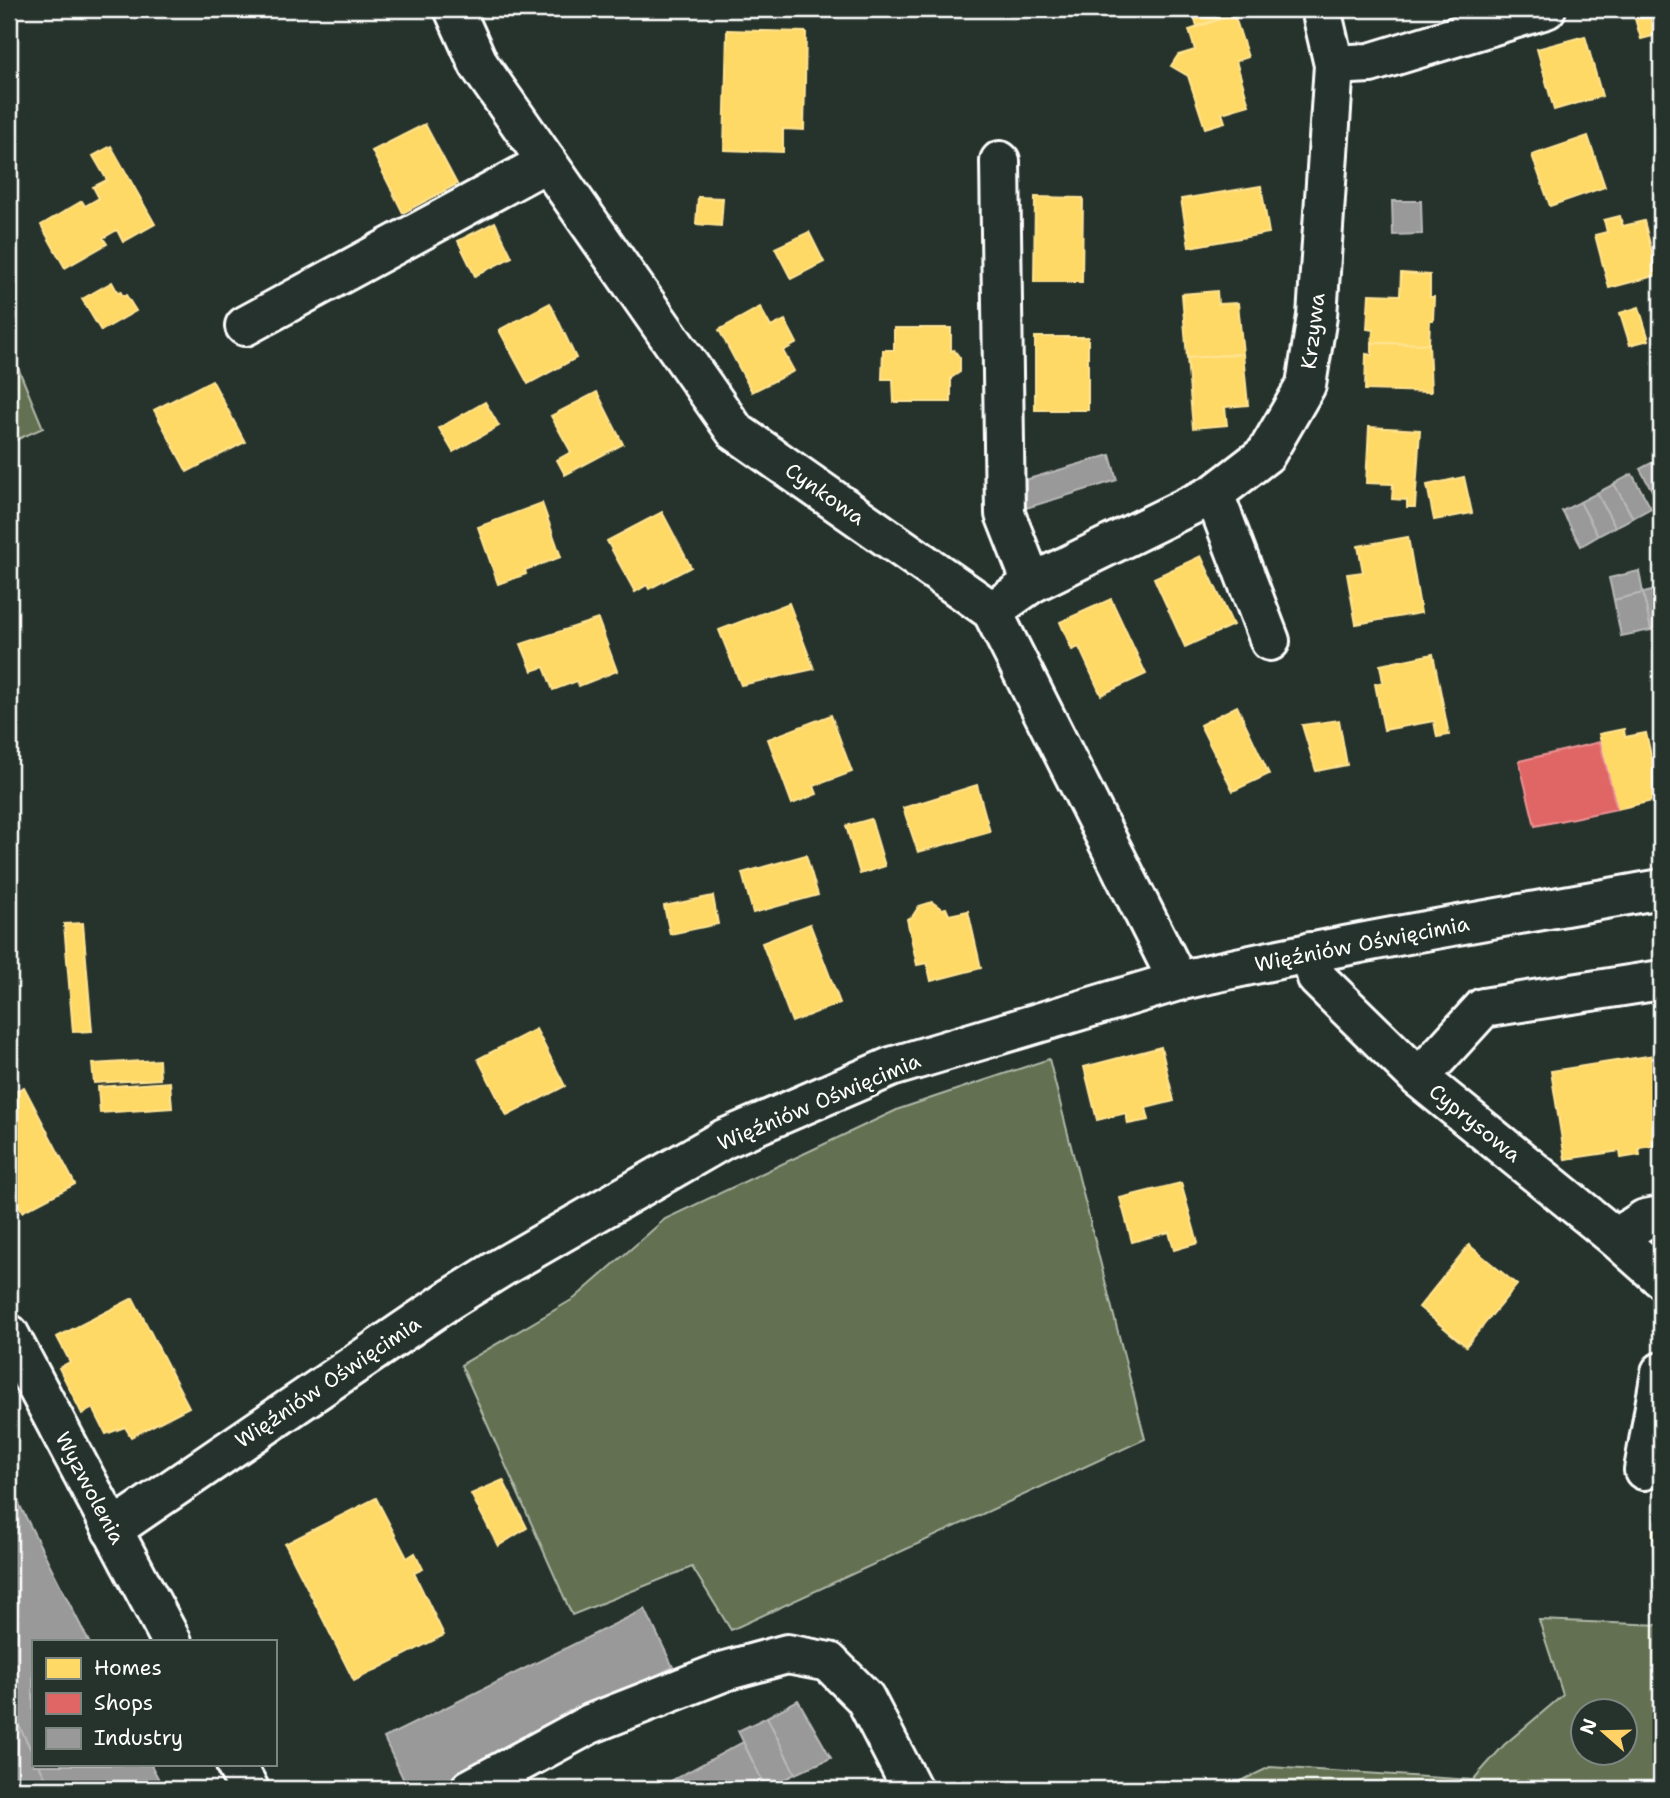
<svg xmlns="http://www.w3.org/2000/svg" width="1670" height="1798" font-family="'Shantell Sans',sans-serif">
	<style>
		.green { fill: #637051; stroke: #b1b8a8; stroke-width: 2; fill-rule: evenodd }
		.homes { fill: #ffd966; stroke: #ffe494; stroke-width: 2 }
		.shops { fill: #e06666; stroke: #e99494; stroke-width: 2 }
		.industry { fill: #999; stroke: #b8b8b8; stroke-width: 2 }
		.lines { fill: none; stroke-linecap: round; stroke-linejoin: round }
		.minor-casing { stroke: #fff; stroke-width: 44 }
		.minor { stroke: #26332d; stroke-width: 38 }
		.labels { text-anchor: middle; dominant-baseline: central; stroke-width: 7; stroke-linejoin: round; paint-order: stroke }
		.street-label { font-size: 21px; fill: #fff; stroke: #26332d }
	</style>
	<rect width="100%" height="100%" fill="#26332d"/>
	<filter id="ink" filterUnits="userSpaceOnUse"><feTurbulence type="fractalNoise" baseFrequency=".0143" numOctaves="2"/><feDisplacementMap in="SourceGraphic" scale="14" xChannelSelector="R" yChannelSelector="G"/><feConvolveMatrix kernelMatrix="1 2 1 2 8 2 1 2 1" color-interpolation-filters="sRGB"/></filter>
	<g filter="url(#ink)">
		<g class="green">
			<path d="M 9,346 L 43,428 L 9,443 Z"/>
			<path d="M 1049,1059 L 1145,1439 L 731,1630 L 692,1567 L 572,1615 L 461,1365 L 575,1298 L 665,1219 L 899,1109 Z"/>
			<path d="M 1539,1620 L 1661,1625 L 1661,1789 L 1224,1789 L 1270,1767 L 1473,1780 L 1504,1745 L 1563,1695 ZM 1582,1710 L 1624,1710 L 1624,1752 L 1582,1752 Z"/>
		</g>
		<g class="homes">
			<path d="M 1192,9 L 1244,9 L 1245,11 L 1197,26 Z"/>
			<path d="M 1661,11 L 1661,34 L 1641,39 L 1635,19 Z"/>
			<path d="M 1234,14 L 1248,57 L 1236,61 L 1249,105 L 1222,113 L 1225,122 L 1205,128 L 1188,76 L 1171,66 L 1178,55 L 1195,50 L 1189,30 Z"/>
			<path d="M 727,30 L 806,32 L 804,130 L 783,129 L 783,152 L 724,150 Z"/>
			<path d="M 1585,36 L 1602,96 L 1554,110 L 1537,49 Z"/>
			<path d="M 425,124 L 457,184 L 403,213 L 372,151 Z"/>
			<path d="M 1588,136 L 1605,187 L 1550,206 L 1532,155 Z"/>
			<path d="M 111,146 L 155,224 L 123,242 L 117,230 L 103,238 L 107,244 L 65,268 L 41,225 L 82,201 L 85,206 L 99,198 L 93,187 L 107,180 L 93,156 Z"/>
			<path d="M 1261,186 L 1269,233 L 1189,247 L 1181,199 Z"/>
			<path d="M 698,197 L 723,198 L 721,226 L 696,224 Z"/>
			<path d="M 1035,197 L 1083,198 L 1082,282 L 1034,282 Z"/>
			<path d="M 1620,216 L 1623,226 L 1644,221 L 1658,275 L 1609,288 L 1595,235 L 1607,232 L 1604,220 Z"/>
			<path d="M 495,222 L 512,257 L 475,276 L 458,241 Z"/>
			<path d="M 809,232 L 824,262 L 791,279 L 775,248 Z"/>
			<path d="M 1401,273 L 1430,275 L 1430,297 L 1434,297 L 1433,320 L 1430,320 L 1429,344 L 1372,343 L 1373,330 L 1367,329 L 1369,294 L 1400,295 Z"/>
			<path d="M 112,282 L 118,293 L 120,291 L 123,296 L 126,295 L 136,311 L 101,331 L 82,299 Z"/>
			<path d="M 1217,291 L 1218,304 L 1238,303 L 1243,354 L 1187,358 L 1182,294 Z"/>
			<path d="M 550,303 L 576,358 L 528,384 L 499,330 Z"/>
			<path d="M 760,307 L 771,327 L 785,320 L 797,343 L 783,351 L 794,371 L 752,392 L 719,330 Z"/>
			<path d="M 1639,307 L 1649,340 L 1630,345 L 1620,313 Z"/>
			<path d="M 894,328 L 951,328 L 951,351 L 954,350 L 960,358 L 960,372 L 951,378 L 951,402 L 894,402 L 893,379 L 882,379 L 883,350 L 894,350 Z"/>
			<rect x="1035" y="337" width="53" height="73"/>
			<path d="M 1372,343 L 1429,344 L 1431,392 L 1365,390 L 1366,354 L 1372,355 Z"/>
			<path d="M 1243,354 L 1248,405 L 1225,407 L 1227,425 L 1193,428 L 1187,358 Z"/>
			<path d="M 212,380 L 245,442 L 187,472 L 154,410 Z"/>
			<path d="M 597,392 L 623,444 L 565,475 L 557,460 L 571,452 L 551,416 Z"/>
			<path d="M 485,402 L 499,426 L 453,452 L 439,428 Z"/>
			<path d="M 1369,427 L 1420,430 L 1415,507 L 1407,507 L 1407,500 L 1392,499 L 1393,484 L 1366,483 Z"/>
			<path d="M 1464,477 L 1472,513 L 1434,520 L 1427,485 Z"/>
			<path d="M 542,503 L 561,557 L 525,570 L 526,574 L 498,584 L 478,527 Z"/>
			<path d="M 662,512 L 691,567 L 649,589 L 647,585 L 635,592 L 607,541 Z"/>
			<path d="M 1408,537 L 1421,613 L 1356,624 L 1347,574 L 1363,572 L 1358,546 Z"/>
			<path d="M 1201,556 L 1233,625 L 1185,647 L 1154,578 Z"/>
			<path d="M 1111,599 L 1146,674 L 1101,695 L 1079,647 L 1072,650 L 1060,622 Z"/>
			<path d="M 789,603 L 814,669 L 741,685 L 719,630 Z"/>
			<path d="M 598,619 L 617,671 L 579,686 L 577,681 L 553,690 L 544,667 L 532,671 L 521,644 Z"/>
			<path d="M 1433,654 L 1449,735 L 1437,737 L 1434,721 L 1384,730 L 1375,684 L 1383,682 L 1380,665 Z"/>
			<path d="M 1237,706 L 1269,774 L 1233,791 L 1200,725 Z"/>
			<path d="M 831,715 L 852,772 L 814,786 L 817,794 L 792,804 L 768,739 Z"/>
			<path d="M 1339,720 L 1347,765 L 1316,771 L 1302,725 Z"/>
			<path d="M 1624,729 L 1625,737 L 1646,733 L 1661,799 L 1617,809 L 1599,734 Z"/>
			<path d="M 977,785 L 990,832 L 918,852 L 903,808 Z"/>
			<path d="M 871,819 L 885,866 L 860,874 L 846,826 Z"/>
			<path d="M 806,855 L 818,895 L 753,913 L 742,873 Z"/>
			<path d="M 713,896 L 718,924 L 670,934 L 664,906 Z"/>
			<path d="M 932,902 L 942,909 L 946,908 L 949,915 L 968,911 L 981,968 L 931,981 L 927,963 L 917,965 L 907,919 L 912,917 L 919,906 Z"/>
			<path d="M 83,923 L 92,1031 L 73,1032 L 64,924 Z"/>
			<path d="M 810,924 L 840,1003 L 792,1022 L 762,943 Z"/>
			<path d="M 536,1029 L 565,1086 L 507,1116 L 478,1059 Z"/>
			<path d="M 1161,1047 L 1174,1101 L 1146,1108 L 1149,1120 L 1128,1124 L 1126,1113 L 1097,1120 L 1084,1067 Z"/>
			<path d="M 1661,1054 L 1661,1145 L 1639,1148 L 1640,1155 L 1621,1158 L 1620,1151 L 1565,1159 L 1551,1071 Z"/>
			<path d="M 159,1060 L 160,1079 L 94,1083 L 92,1064 Z"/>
			<path d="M 170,1082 L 172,1108 L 100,1113 L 98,1087 Z"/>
			<path d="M 24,1087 L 75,1184 L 22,1212 L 9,1187 L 9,1094 Z"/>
			<path d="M 1181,1183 L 1198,1243 L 1174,1250 L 1169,1232 L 1132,1242 L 1120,1198 Z"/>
			<path d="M 1469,1245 L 1517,1285 L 1466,1346 L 1419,1307 Z"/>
			<path d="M 133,1298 L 189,1407 L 131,1437 L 125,1427 L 106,1434 L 93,1408 L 82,1414 L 59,1368 L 70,1362 L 57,1337 Z"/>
			<path d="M 503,1480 L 527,1528 L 498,1546 L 471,1494 Z"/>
			<path d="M 376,1498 L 407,1558 L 415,1553 L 423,1569 L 414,1573 L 444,1635 L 354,1681 L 285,1544 Z"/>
			<path d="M 1653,1529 L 1661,1529 L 1661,1598 L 1655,1598 Z"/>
		</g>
		<path class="shops" d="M 1600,742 L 1617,809 L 1535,826 L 1519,761 Z"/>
		<g class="industry">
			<path d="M 464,9 L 494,9 L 495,13 L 466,19 Z"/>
			<path d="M 1392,201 L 1421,201 L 1422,234 L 1393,235 Z"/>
			<path d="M 1110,455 L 1117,480 L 1023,509 L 1015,483 Z"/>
			<path d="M 1657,460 L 1661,467 L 1661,502 L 1659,503 L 1640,469 Z"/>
			<path d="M 1632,474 L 1651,508 L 1633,518 L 1614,484 Z"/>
			<path d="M 1614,484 L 1633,518 L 1615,527 L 1597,493 Z"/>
			<path d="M 1597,493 L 1615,527 L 1598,536 L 1580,502 Z"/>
			<path d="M 1580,502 L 1598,536 L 1581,546 L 1562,511 Z"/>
			<path d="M 1639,571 L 1643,593 L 1614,600 L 1609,578 Z"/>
			<path d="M 1661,589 L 1661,628 L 1651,630 L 1643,593 Z"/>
			<path d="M 1643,593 L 1651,630 L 1621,636 L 1614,600 Z"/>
			<path d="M 9,1484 L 89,1642 L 33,1642 L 33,1754 L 9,1706 Z"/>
			<path d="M 645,1609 L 673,1667 L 430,1789 L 408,1789 L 384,1738 Z"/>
			<path d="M 798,1700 L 831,1758 L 795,1774 L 767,1717 Z"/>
			<path d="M 9,1706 L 33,1754 L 33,1765 L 39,1765 L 51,1789 L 9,1789 Z"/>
			<path d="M 767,1717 L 795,1774 L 766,1789 L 738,1731 Z"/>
			<path d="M 743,1742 L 766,1789 L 656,1789 Z"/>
			<path d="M 39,1765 L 151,1765 L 164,1789 L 51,1789 Z"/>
		</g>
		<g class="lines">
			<g class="minor-casing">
				<g id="minor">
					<path d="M 454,9 L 479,65 L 735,431 L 992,611 L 1178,981"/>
					<path d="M 1334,65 L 1370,63 L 1546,9"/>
					<path d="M 1000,161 L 1005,514 L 1032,583"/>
					<path d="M 245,326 L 547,162"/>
					<path d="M 1214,494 L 1270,641"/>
					<path d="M 992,611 L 1032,583 L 1214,494 L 1266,454 L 1306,385 L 1317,316 L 1334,65 L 1321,9"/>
					<path d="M 1310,952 L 1317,978 L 1419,1078 L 1616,1238 L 1661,1278"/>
					<path d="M 1419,1078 L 1483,1008 L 1661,980"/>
					<path d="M 1616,1238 L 1645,1219 L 1661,1216"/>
					<path d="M 9,1334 L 172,1642"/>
					<path d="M 1644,1470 L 1661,1372"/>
					<path d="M 112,1530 L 449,1300 L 502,1267 L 724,1139 L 891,1067 L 1178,981 C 1338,944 1500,918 1661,889"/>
					<path d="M 236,1765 L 249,1789"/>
					<path d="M 470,1789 L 590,1724 L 725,1671 L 787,1654 L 829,1662 L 865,1698 L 912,1789"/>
				</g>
			</g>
			<use href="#minor" class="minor"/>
		</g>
	</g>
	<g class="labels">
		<g class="street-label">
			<text transform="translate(1313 331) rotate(-83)">Krzywa</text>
			<text transform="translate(825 494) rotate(35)">Cynkowa</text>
			<text transform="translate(1362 944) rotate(-11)">Więźniów Oświęcimia</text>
			<text transform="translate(819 1102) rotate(-23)">Więźniów Oświęcimia</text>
			<text transform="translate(1475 1123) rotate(39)">Cyprysowa</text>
			<text transform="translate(328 1382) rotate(-34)">Więźniów Oświęcimia</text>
			<text transform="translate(90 1488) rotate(62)">Wyzwolenia</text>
		</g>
	</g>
	<rect width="1670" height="1798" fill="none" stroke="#26332d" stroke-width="35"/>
	<rect x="18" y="18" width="1635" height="1763" fill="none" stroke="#fff" stroke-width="2.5" filter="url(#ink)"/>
	<rect x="32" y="1640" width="245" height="126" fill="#26332d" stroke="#7d8581" stroke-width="2"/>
	<rect x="46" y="1658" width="35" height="21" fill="#ffd966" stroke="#7d8581" stroke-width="2"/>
	<text x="94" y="1675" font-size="21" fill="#ffffff">Homes</text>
	<rect x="46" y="1693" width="35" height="21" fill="#e06666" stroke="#7d8581" stroke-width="2"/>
	<text x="94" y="1710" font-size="21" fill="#ffffff">Shops</text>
	<rect x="46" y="1728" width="35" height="21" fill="#999999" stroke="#7d8581" stroke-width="2"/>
	<text x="94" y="1745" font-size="21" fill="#ffffff">Industry</text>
	<g transform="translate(1604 1732) rotate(290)"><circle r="33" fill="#26332d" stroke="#7d8581" stroke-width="2"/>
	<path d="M0-5L12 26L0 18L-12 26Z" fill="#ffd166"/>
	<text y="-10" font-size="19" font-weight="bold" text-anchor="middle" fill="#ffffff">N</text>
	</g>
</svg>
